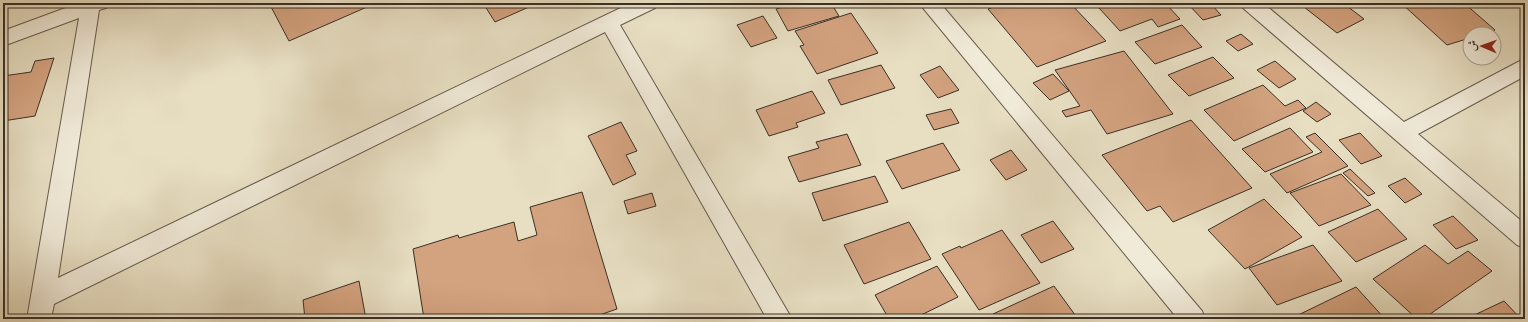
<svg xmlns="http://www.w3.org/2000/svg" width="1528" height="322" font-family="'IM FELL French Canon',Amiri,serif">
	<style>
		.building { fill: #d3a27f; stroke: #3a3027 }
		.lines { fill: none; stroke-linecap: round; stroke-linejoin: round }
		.minor-casing { stroke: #665c4e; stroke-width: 2 }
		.minor { fill: #f0ead8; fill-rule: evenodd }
	</style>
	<rect width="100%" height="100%" fill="#e8dfc3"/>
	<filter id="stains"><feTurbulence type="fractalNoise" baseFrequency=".005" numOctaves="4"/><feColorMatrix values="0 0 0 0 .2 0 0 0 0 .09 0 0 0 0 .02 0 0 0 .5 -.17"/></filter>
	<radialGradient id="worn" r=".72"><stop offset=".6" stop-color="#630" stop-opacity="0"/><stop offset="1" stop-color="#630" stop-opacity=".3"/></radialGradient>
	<g class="building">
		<path d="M 269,3 L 364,3 L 367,7 L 289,41 Z"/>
		<path d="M 483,3 L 538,3 L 495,22 Z"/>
		<path d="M 768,3 L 786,3 L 770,7 Z"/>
		<path d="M 797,3 L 831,3 L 839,16 L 788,31 L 776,9 Z"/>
		<path d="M 1004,3 L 1070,3 L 1106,41 L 1037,67 L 988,9 Z"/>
		<path d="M 1115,3 L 1165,3 L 1180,19 L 1158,27 L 1152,19 L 1120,31 L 1099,8 Z"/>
		<path d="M 1210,3 L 1221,15 L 1203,20 L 1188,4 Z"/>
		<path d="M 1299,3 L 1343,3 L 1364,19 L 1337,33 Z"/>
		<path d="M 1401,3 L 1464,3 L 1495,30 L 1482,34 L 1470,34 L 1470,38 L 1447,45 Z"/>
		<path d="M 851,13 L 878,53 L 817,74 L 800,46 L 804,45 L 795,31 Z"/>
		<path d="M 763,16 L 777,38 L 751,47 L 737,25 Z"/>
		<path d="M 1182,25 L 1202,47 L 1155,64 L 1135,42 Z"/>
		<path d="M 1241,34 L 1253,44 L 1238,51 L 1226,41 Z"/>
		<path d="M 1124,51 L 1173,114 L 1107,134 L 1091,110 L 1066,117 L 1062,111 L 1080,106 L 1055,70 Z"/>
		<path d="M 1213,57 L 1234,78 L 1189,96 L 1168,75 Z"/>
		<path d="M 54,58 L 35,116 L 3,121 L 3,76 L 31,72 L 35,61 Z"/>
		<path d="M 1275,61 L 1296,79 L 1279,88 L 1257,70 Z"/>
		<path d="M 881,65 L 895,88 L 841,105 L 828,80 Z"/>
		<path d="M 940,66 L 959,90 L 938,98 L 920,75 Z"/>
		<path d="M 1053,74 L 1069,91 L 1050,100 L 1033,83 Z"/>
		<path d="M 1263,85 L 1285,106 L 1298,100 L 1306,108 L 1234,141 L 1204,110 Z"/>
		<path d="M 812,91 L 825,113 L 796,123 L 798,127 L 769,136 L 756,110 Z"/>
		<path d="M 1316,102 L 1331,114 L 1317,122 L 1303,111 Z"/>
		<path d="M 951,109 L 959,123 L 934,130 L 926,115 Z"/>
		<path d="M 1191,120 L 1252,188 L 1173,222 L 1160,206 L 1147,211 L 1102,155 Z"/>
		<path d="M 621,122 L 637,151 L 626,155 L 636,174 L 613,185 L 588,136 Z"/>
		<path d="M 1290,128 L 1313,152 L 1265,172 L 1242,149 Z"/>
		<path d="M 1315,133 L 1348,166 L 1287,193 L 1270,174 L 1322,152 L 1306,137 Z"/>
		<path d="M 1360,133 L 1382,156 L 1361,164 L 1339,140 Z"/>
		<path d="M 847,134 L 861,165 L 799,182 L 788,157 L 819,148 L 816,142 Z"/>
		<path d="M 943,143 L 960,170 L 902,189 L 886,161 Z"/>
		<path d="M 1011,150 L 1027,170 L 1006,180 L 990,160 Z"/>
		<path d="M 1350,169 L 1375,193 L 1368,196 L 1343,173 Z"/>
		<path d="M 1341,174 L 1371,205 L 1319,226 L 1290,193 Z"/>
		<path d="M 875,176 L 888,202 L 823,221 L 812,193 Z"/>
		<path d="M 1405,178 L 1422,194 L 1405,203 L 1388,186 Z"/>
		<path d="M 582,192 L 617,309 L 588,319 L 424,319 L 413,249 L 458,235 L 459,238 L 514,222 L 518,241 L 537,235 L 530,207 Z"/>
		<path d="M 652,193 L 656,206 L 628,214 L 624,201 Z"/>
		<path d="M 1264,199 L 1302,237 L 1245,269 L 1208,230 Z"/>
		<path d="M 1378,209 L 1407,239 L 1356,262 L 1328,232 Z"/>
		<path d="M 1453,216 L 1478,240 L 1456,249 L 1433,225 Z"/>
		<path d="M 1053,221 L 1074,249 L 1041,263 L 1021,235 Z"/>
		<path d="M 909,222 L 931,259 L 864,284 L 844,245 Z"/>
		<path d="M 1002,230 L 1040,283 L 979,310 L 942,254 L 960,246 L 961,248 Z"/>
		<path d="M 1313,245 L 1342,281 L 1277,305 L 1249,268 Z"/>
		<path d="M 1425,245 L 1448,264 L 1468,251 L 1492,271 L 1423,319 L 1417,319 L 1373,279 Z"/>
		<path d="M 937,266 L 958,297 L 913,319 L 889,319 L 875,295 Z"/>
		<path d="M 359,281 L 366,319 L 305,319 L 303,300 Z"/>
		<path d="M 1054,286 L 1078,319 L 996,319 L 993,314 Z"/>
		<path d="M 1356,287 L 1385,319 L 1293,319 L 1292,318 Z"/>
		<path d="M 1504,301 L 1521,319 L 1466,319 Z"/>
	</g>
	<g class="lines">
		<g class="minor-casing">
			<g id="minor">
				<path d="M 79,3 L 109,3 L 106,8 L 99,10 L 58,278 L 631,3 L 658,3 L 655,8 L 620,25 L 792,319 L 767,319 L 605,32 L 54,304 L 51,319 L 27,319 L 79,18 L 3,46 L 3,31 Z"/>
				<path d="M 919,3 L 940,3 L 1202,311 L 1205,319 L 1178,319 Z"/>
				<path d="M 1240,3 L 1263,3 L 1404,122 L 1518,62 L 1525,59 L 1525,76 L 1418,134 L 1525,224 L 1525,248 L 1517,245 L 1243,8 Z"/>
			</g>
		</g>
		<use href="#minor" class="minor"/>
	</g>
	<rect width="1528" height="322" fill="none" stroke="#e8dfc3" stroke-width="16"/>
	<rect x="4" y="4" width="1520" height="314" fill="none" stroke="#3a3027" stroke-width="2"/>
	<rect x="8" y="8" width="1512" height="306" fill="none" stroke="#3a3027"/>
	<g transform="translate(1482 46) rotate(272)"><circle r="19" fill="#f0ead8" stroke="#a7a091"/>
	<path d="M0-3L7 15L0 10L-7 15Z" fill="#8f2418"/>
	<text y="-6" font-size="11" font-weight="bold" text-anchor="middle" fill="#3a3027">ش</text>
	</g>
	<rect width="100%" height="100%" filter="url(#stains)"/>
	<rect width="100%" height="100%" fill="url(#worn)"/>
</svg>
